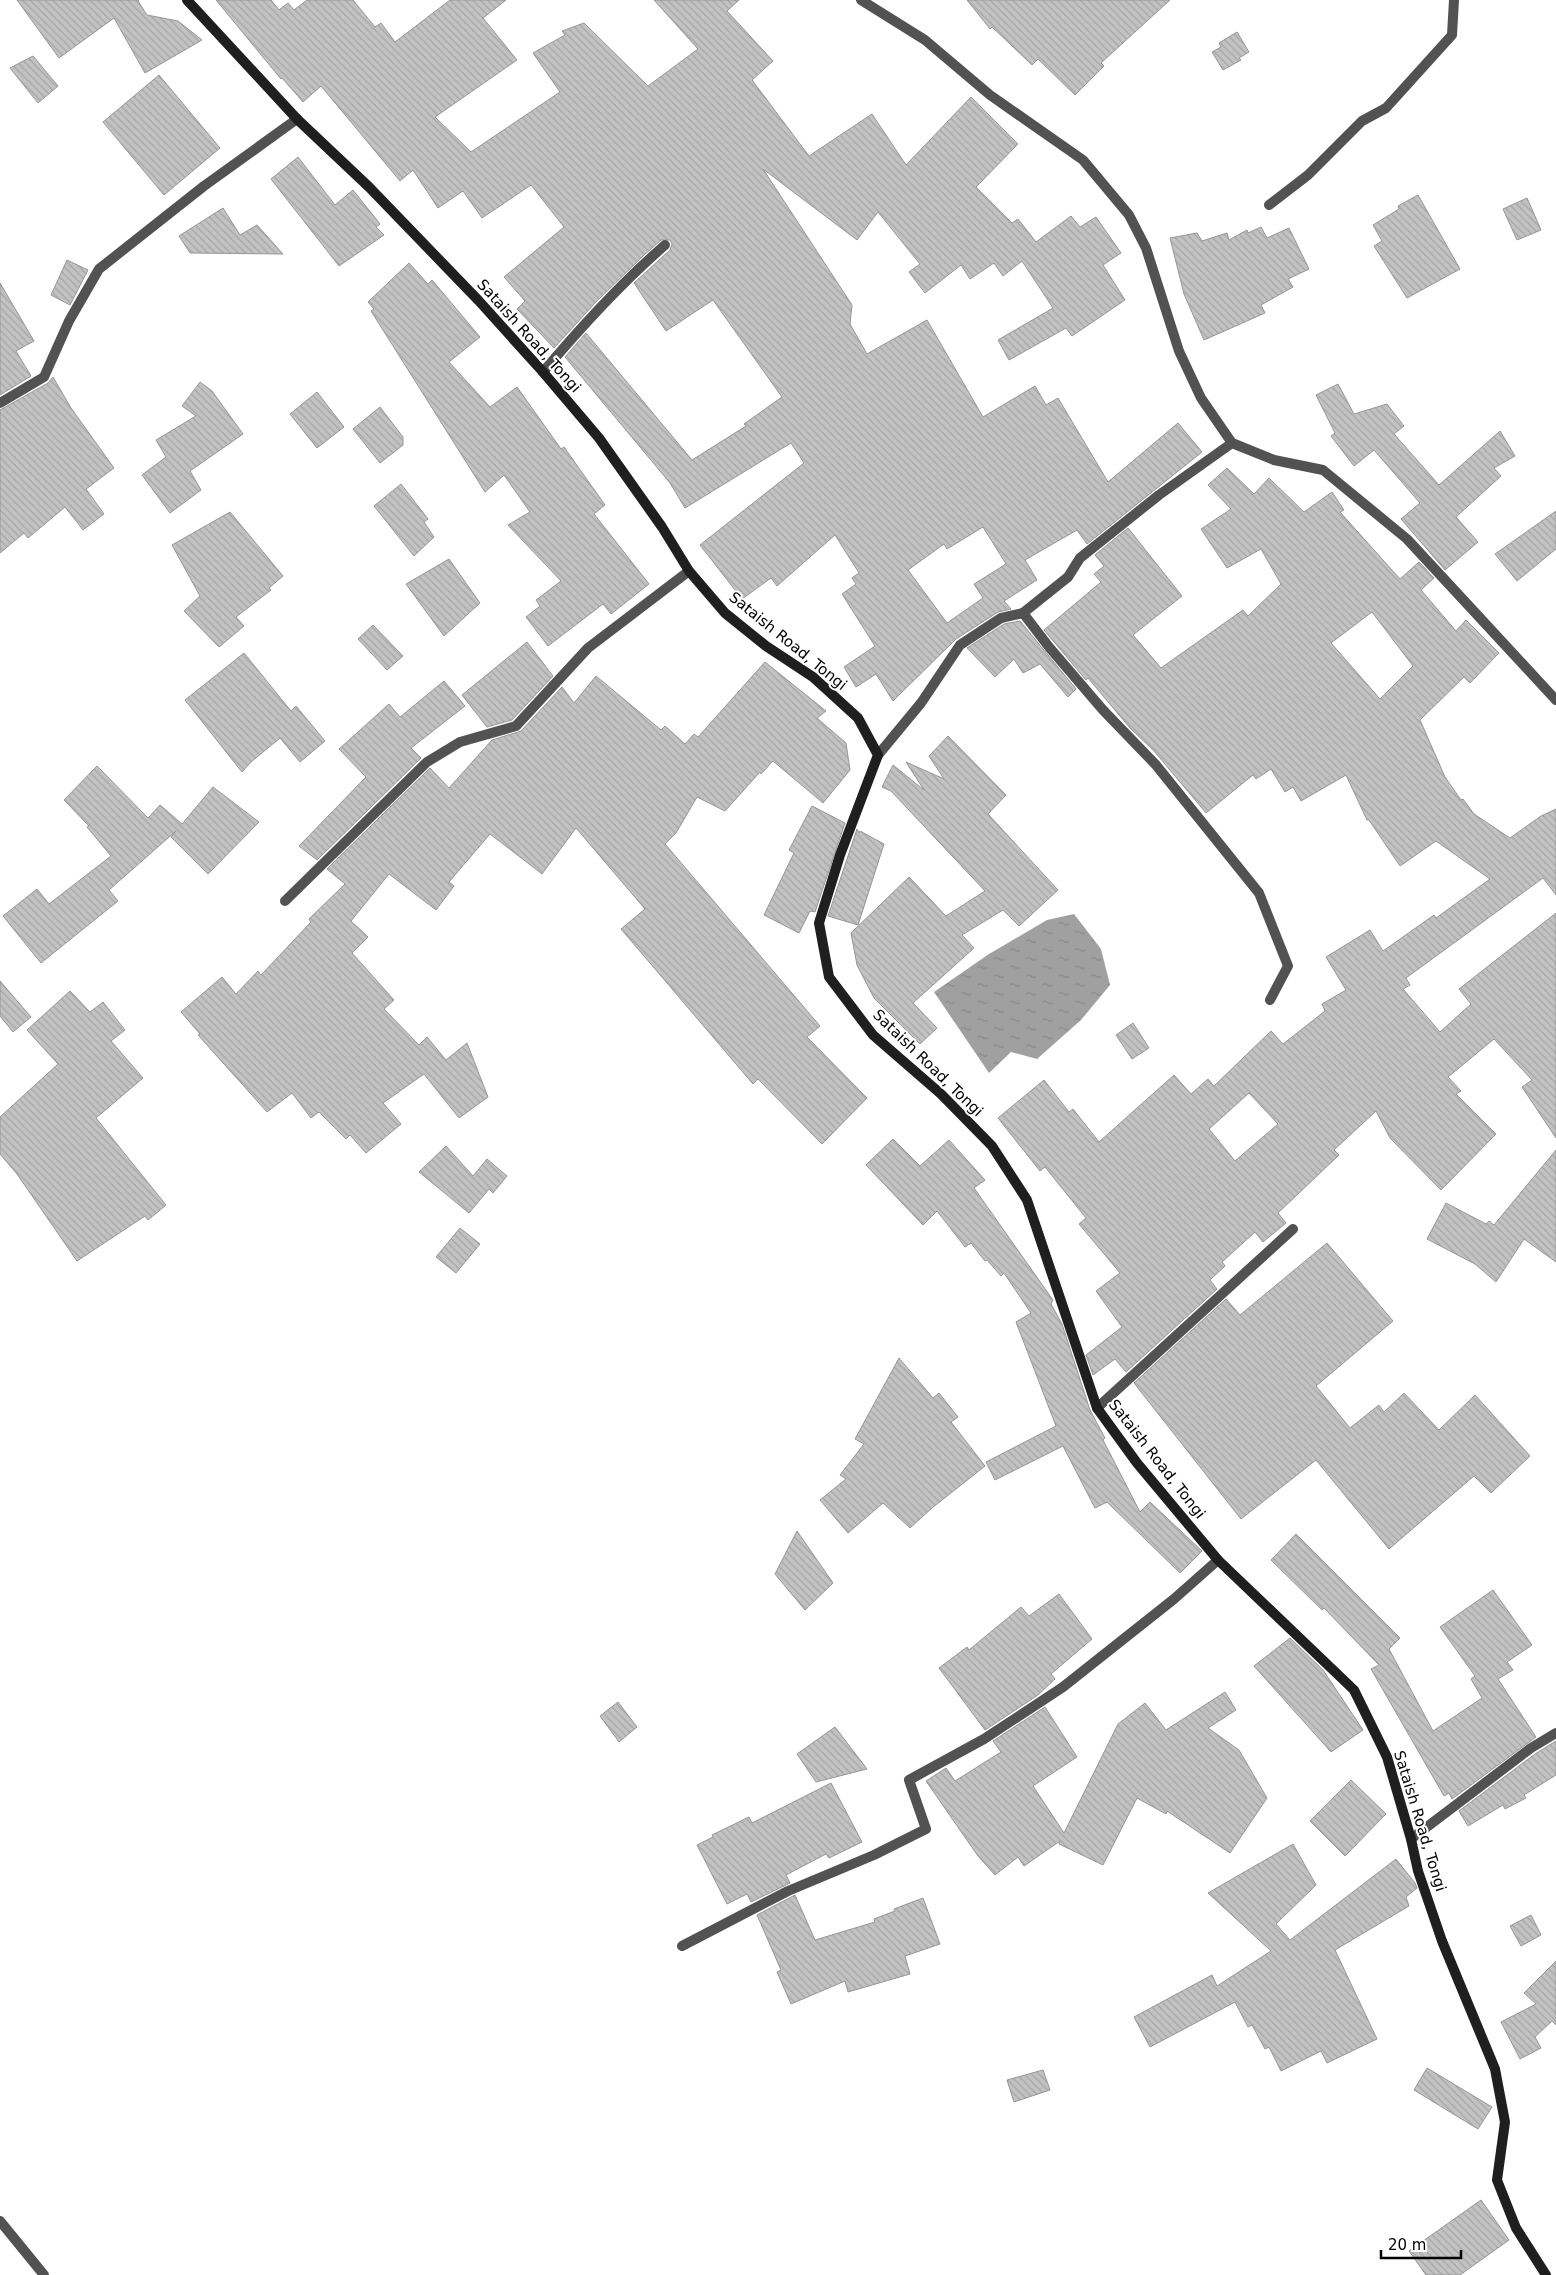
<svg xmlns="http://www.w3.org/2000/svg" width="1556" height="2275" font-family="'DejaVu Sans',sans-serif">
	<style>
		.water { fill: url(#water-ripples) }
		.building { fill: url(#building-back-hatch); stroke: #969696; fill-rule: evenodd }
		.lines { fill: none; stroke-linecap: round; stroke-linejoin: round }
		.street { stroke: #525252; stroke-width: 10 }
		.secondary { stroke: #1f1f1f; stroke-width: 10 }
		.labels { text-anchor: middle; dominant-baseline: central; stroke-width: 4; stroke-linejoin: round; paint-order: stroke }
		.street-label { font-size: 15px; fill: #000; stroke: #fff }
	</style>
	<defs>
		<pattern id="water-ripples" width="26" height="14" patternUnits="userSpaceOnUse" patternTransform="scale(1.25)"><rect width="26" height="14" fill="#a0a0a0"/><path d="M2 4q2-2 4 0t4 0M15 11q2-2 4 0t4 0" fill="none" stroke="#888"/></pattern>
		<pattern id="building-back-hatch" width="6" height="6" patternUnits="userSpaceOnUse" patternTransform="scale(1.25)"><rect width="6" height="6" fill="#c2c2c2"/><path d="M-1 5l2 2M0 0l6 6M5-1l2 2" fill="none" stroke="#a5a5a5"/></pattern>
	</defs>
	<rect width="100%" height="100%" fill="#fff"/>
	<path class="water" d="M 1074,914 L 1101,949 L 1110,985 L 1081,1020 L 1037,1059 L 1011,1052 L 989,1073 L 934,992 L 989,954 L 1047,920 Z"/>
	<g class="building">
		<path d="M 17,0 L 139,0 L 138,1 L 147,15 L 178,21 L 202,40 L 145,73 L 114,18 L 59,58 Z"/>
		<path d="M 216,0 L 271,0 L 279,10 L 288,3 L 294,10 L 307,0 L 353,0 L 375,27 L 381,23 L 395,42 L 450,0 L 506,0 L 483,18 L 517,60 L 435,117 L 471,152 L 560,92 L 533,53 L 565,35 L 562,31 L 584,23 L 648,86 L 698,49 L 654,0 L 739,0 L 727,11 L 773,61 L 752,80 L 809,156 L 872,114 L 906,165 L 971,97 L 1018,144 L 976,187 L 1012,223 L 1018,219 L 1036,242 L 1071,216 L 1080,227 L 1096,217 L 1121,253 L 1103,265 L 1125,300 L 1072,336 L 1066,328 L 1009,360 L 998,340 L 1053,308 L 1022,261 L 1003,276 L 994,263 L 970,279 L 961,265 L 925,293 L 909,272 L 920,264 L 878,212 L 857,240 L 763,169 L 852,305 L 850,324 L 867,354 L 927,320 L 983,417 L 1035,386 L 1046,405 L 1058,398 L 1108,482 L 1178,423 L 1202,452 L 1087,544 L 1077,530 L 1025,560 L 1037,580 L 1004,601 L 1011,609 L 998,612 L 956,639 L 893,701 L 876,674 L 856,687 L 844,667 L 875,646 L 842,594 L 856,584 L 852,578 L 859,573 L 835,535 L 777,586 L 771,578 L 742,599 L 700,545 L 804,463 L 791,443 L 685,508 L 670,483 L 565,357 L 586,333 L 692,460 L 746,426 L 744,424 L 782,397 L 713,300 L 666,331 L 634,283 L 670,250 L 672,244 L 670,240 L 661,240 L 644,255 L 596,302 L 554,348 L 517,309 L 525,301 L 504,277 L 564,227 L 531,185 L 482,218 L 463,191 L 438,208 L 413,170 L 400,181 L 321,86 L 303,102 L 282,78 L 281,79 ZM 983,527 L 1006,564 L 974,584 L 983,598 L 947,623 L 908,570 L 944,544 L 947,549 Z"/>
		<path d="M 967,0 L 1170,0 L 1101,63 L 1104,66 L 1075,95 L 1038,59 L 1032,65 L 992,27 L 990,29 Z"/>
		<path d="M 1237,32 L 1249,52 L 1239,58 L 1241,60 L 1223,70 L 1212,52 L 1221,47 L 1219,43 Z"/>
		<path d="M 33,56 L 58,86 L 38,103 L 10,68 Z"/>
		<path d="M 159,75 L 220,148 L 164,195 L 103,122 Z"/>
		<path d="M 298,157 L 335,205 L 353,190 L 380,224 L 376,227 L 384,235 L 339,266 L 271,179 Z"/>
		<path d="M 1418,195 L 1460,269 L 1407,298 L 1374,246 L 1382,241 L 1373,225 L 1399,209 L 1398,206 Z"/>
		<path d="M 1527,198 L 1541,230 L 1517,240 L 1503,209 Z"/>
		<path d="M 223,208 L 240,235 L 257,225 L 283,254 L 190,253 L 179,236 Z"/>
		<path d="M 1261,227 L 1267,238 L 1289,228 L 1309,269 L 1288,279 L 1293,287 L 1261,305 L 1265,313 L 1204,340 L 1184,294 L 1170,238 L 1197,233 L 1202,241 L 1227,233 L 1229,240 L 1247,230 L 1248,233 Z"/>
		<path d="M 67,260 L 88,270 L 70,305 L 51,295 Z"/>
		<path d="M 409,263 L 428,284 L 432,280 L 480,337 L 449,362 L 490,407 L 517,387 L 561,449 L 564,447 L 605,505 L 594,514 L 649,584 L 611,614 L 603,604 L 548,646 L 526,617 L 540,606 L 536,600 L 561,581 L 508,525 L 530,512 L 504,475 L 485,492 L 371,311 L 374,309 L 368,302 Z"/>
		<path d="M 0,283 L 34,341 L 16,351 L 31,376 L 0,395 Z"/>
		<path d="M 53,377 L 71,408 L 114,468 L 86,489 L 104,514 L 83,530 L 65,507 L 28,538 L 24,533 L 0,553 L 0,410 L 48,383 Z"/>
		<path d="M 200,382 L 212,391 L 243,434 L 190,471 L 201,490 L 170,513 L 142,475 L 166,457 L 156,440 L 196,416 L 182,406 Z"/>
		<path d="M 1338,384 L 1354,414 L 1387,404 L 1404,426 L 1394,434 L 1439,485 L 1500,431 L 1515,456 L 1494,468 L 1501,476 L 1456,517 L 1478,542 L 1445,570 L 1401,519 L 1420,503 L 1374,450 L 1354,466 L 1331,436 L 1335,433 L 1316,395 Z"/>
		<path d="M 317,392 L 344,427 L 317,448 L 290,414 Z"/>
		<path d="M 380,407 L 403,437 L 403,445 L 380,463 L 353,429 Z"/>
		<path d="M 1227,468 L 1254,494 L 1269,478 L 1304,512 L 1332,492 L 1344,510 L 1340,512 L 1400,579 L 1419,562 L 1434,578 L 1421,590 L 1456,631 L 1466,620 L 1499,653 L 1470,683 L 1464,677 L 1420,720 L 1445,777 L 1461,800 L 1463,799 L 1474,814 L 1510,838 L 1541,816 L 1556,809 L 1556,895 L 1543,878 L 1406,978 L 1410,985 L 1403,989 L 1440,1032 L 1471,1004 L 1459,989 L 1556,913 L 1556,1138 L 1522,1087 L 1532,1080 L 1494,1039 L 1448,1077 L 1461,1091 L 1456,1094 L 1496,1134 L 1441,1190 L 1390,1138 L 1376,1111 L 1334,1150 L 1339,1155 L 1278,1213 L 1286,1223 L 1263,1242 L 1255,1232 L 1222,1262 L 1225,1266 L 1210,1280 L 1217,1289 L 1126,1372 L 1115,1359 L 1093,1375 L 1086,1355 L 1122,1327 L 1096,1291 L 1120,1273 L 1079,1224 L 1086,1218 L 1045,1167 L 1040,1171 L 998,1118 L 1044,1080 L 1069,1112 L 1073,1109 L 1099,1142 L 1174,1075 L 1191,1094 L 1208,1079 L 1214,1086 L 1271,1031 L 1283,1044 L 1325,1011 L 1322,1004 L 1346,990 L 1326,957 L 1370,930 L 1383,951 L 1434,915 L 1436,918 L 1490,879 L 1436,841 L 1400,866 L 1369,820 L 1367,820 L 1346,775 L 1301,801 L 1293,787 L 1285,792 L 1271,769 L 1256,779 L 1253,775 L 1206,813 L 1154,751 L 1130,728 L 1088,678 L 1086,680 L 1044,630 L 1101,582 L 1094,574 L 1104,566 L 1095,555 L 1128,528 L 1182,596 L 1133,635 L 1161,668 L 1243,610 L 1248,616 L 1281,584 L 1261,549 L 1227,568 L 1201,529 L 1231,509 L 1208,485 ZM 1372,612 L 1413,666 L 1380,699 L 1331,643 ZM 1249,1093 L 1278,1124 L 1235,1161 L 1209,1129 Z"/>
		<path d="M 401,484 L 428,519 L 424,522 L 434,537 L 414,556 L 374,506 Z"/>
		<path d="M 1556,511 L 1556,549 L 1517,581 L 1495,554 Z"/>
		<path d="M 230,512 L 283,576 L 269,588 L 271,590 L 236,617 L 244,626 L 219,647 L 184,611 L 200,596 L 172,545 Z"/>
		<path d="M 449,559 L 480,603 L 444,636 L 406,584 Z"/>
		<path d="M 1020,621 L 1076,689 L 1068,697 L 1040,664 L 1023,673 L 1014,659 L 995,677 L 967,648 L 1004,624 Z"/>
		<path d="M 373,625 L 403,656 L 387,670 L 358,639 Z"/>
		<path d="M 527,642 L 553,676 L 512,720 L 487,727 L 462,695 Z"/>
		<path d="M 244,653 L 291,711 L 296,706 L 325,741 L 300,762 L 280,738 L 251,762 L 242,772 L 185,700 Z"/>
		<path d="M 765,662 L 826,711 L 817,718 L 846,743 L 850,770 L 823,803 L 773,761 L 761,774 L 760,772 L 725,811 L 697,797 L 676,833 L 665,844 L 820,1026 L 807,1037 L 867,1098 L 822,1144 L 758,1079 L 753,1084 L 621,929 L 645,909 L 576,828 L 542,874 L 490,834 L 449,882 L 454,886 L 436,910 L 389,874 L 351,921 L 368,937 L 352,953 L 394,1000 L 384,1009 L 419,1045 L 427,1037 L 446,1060 L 467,1043 L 488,1097 L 459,1118 L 424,1074 L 383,1103 L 401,1124 L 366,1153 L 350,1135 L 346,1139 L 319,1112 L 311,1118 L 292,1093 L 267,1112 L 198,1035 L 200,1034 L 181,1012 L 222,977 L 236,994 L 258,971 L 261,975 L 311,922 L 309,919 L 345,884 L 327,869 L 430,768 L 449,788 L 492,740 L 521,731 L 562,687 L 574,703 L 596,676 L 661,730 L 665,726 L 685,744 L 694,734 L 698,737 Z"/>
		<path d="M 444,681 L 465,706 L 411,748 L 421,758 L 317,860 L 299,846 L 366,777 L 339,749 L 389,704 L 400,717 Z"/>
		<path d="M 948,736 L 1006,795 L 988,814 L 1058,890 L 1019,926 L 1003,910 L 962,935 L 974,948 L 913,1003 L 937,1028 L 920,1044 L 874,998 L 857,965 L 851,933 L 909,877 L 946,916 L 985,891 L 891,791 L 882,787 L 893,765 L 924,790 L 906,762 L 944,779 L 929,756 Z"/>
		<path d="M 97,766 L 148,818 L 160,805 L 182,824 L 213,787 L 259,822 L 208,874 L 171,837 L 176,831 L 109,890 L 118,901 L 41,963 L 3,916 L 37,889 L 49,904 L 111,856 L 87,827 L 89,826 L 64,800 Z"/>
		<path d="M 812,806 L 845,823 L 815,912 L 810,911 L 799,933 L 764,915 L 794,853 L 789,850 Z"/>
		<path d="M 857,829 L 859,833 L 860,831 L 884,844 L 858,925 L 828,916 Z"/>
		<path d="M 0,981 L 31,1017 L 13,1032 L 0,1016 Z"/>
		<path d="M 70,991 L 90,1012 L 103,1002 L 125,1030 L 111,1041 L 143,1078 L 96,1118 L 166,1205 L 148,1220 L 145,1216 L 77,1261 L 17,1174 L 0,1154 L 0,1117 L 58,1064 L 27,1030 Z"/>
		<path d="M 1133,1023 L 1149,1048 L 1132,1059 L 1116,1035 Z"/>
		<path d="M 893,1139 L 920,1166 L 949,1140 L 985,1180 L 974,1188 L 1053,1300 L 1051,1304 L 1062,1324 L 1090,1410 L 1105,1438 L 1103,1440 L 1140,1512 L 1150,1502 L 1202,1551 L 1180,1573 L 1107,1502 L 1095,1508 L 1063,1446 L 995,1480 L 986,1462 L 1056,1426 L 1016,1322 L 1031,1313 L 1004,1273 L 1001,1276 L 987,1260 L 985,1261 L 971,1243 L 965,1247 L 937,1211 L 923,1225 L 866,1165 Z"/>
		<path d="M 446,1146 L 473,1176 L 487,1159 L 507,1176 L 493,1193 L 489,1189 L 469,1213 L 419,1172 Z"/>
		<path d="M 1556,1150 L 1556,1262 L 1524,1239 L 1496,1282 L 1475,1264 L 1427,1239 L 1446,1203 L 1486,1224 L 1489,1221 L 1494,1225 Z"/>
		<path d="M 460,1228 L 480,1244 L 456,1273 L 436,1257 Z"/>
		<path d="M 1327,1243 L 1393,1321 L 1316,1386 L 1350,1428 L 1379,1405 L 1384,1412 L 1404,1393 L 1439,1430 L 1475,1395 L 1530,1456 L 1491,1493 L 1474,1476 L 1389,1549 L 1316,1460 L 1241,1519 L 1134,1383 L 1226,1299 L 1240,1315 Z"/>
		<path d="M 899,1358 L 933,1398 L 939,1393 L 958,1417 L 951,1422 L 985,1466 L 932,1508 L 910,1528 L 883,1503 L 848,1533 L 820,1500 L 846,1479 L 840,1475 L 864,1444 L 855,1439 Z"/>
		<path d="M 797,1531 L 833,1583 L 805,1610 L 775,1574 Z"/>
		<path d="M 1296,1534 L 1400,1638 L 1389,1649 L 1433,1731 L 1482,1698 L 1471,1679 L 1475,1676 L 1440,1627 L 1493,1590 L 1532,1645 L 1507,1662 L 1513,1670 L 1498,1679 L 1536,1737 L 1452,1799 L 1449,1793 L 1444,1796 L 1371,1669 L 1379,1665 L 1324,1608 L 1322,1610 L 1271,1560 Z"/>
		<path d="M 1059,1594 L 1092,1639 L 1051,1674 L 1055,1679 L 1038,1695 L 985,1730 L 939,1668 L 967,1647 L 969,1650 L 1021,1607 L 1029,1616 Z"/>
		<path d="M 1290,1638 L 1323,1670 L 1363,1730 L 1331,1752 L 1254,1666 Z"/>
		<path d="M 1225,1692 L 1236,1710 L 1208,1728 L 1239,1750 L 1267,1798 L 1230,1853 L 1167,1811 L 1166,1814 L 1137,1798 L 1103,1865 L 1059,1844 L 1060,1841 L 1024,1866 L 1018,1857 L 995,1875 L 978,1856 L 926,1781 L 946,1768 L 955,1781 L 1001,1752 L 993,1741 L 1045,1707 L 1077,1757 L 1033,1786 L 1064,1833 L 1118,1724 L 1145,1703 L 1166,1730 Z"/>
		<path d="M 618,1702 L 637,1727 L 619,1742 L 600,1716 Z"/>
		<path d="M 835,1727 L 867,1769 L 816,1782 L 797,1754 Z"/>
		<path d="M 1556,1741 L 1556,1775 L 1524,1795 L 1526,1798 L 1505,1809 L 1503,1805 L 1468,1826 L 1459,1811 L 1535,1754 Z"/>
		<path d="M 1351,1780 L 1386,1814 L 1345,1856 L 1310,1821 Z"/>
		<path d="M 831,1783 L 862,1842 L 829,1858 L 826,1854 L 786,1875 L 790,1883 L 751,1902 L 747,1894 L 727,1904 L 697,1845 L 713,1837 L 712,1835 L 749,1817 L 752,1823 Z"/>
		<path d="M 1293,1844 L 1316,1885 L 1276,1924 L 1290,1940 L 1396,1859 L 1415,1883 L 1417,1888 L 1406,1897 L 1409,1906 L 1335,1950 L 1377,2039 L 1327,2063 L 1321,2051 L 1281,2071 L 1269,2047 L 1265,2049 L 1252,2025 L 1248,2027 L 1235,2002 L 1150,2047 L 1134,2017 L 1212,1975 L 1217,1986 L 1271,1951 L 1208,1893 Z"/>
		<path d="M 795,1895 L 815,1940 L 875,1922 L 874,1919 L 895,1911 L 894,1909 L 923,1898 L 940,1944 L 905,1956 L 910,1974 L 848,1992 L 845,1981 L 791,2004 L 777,1972 L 781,1970 L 757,1915 Z"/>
		<path d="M 1531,1915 L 1541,1935 L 1521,1946 L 1510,1926 Z"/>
		<path d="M 1556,1961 L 1556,2025 L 1552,2021 L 1535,2037 L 1541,2048 L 1520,2059 L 1501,2022 L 1536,2004 L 1524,1993 Z"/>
		<path d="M 1427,2068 L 1492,2107 L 1478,2129 L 1414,2090 Z"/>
		<path d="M 1043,2070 L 1050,2090 L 1014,2102 L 1007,2080 Z"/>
		<path d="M 1481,2200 L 1509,2240 L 1460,2275 L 1426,2275 L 1409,2251 Z"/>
	</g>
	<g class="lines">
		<g class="street">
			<path d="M 861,0 L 925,40 L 990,95 L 1083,160 L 1129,215 L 1146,248 L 1179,351 L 1201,398 L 1232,443"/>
			<path d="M 1269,205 L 1308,175 L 1362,121 L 1386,108 L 1452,35 L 1454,0"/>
			<path d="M 543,372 C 581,327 620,284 665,245"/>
			<path d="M 0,403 L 44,377 L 69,321 L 99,269 L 204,186 L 297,119"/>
			<path d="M 1023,613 L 1049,647 L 1103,710 L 1156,765 L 1259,893 L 1288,966 L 1270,1000"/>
			<path d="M 878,755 L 921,703 L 960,645 L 1001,618 L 1023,613 L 1068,577 L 1080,558 L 1159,495 L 1232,443 L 1274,460 L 1323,470 L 1407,539 L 1556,700"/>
			<path d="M 285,901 L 427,762 L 460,742 L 516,726 L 588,648 L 689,571"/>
			<path d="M 1097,1408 L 1293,1229"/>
			<path d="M 1411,1839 L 1531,1748 L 1556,1733"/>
			<path d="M 682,1946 L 788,1891 L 874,1855 L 926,1829 L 909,1780 L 984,1739 L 1063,1687 L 1174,1599 L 1218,1560"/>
			<path d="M 0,2221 L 44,2275"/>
		</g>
		<path class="secondary" d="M 187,0 L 297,119 L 369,187 L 479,301 L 543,372 L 599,438 L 662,527 L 689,571 L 725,613 L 766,646 L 813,677 L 858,718 L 878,755 L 840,855 L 819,923 L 829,977 L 873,1035 L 941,1094 L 992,1146 L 1027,1200 L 1097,1408 L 1137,1463 L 1218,1560 L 1354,1690 L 1387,1757 L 1411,1839 L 1418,1871 L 1442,1941 L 1495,2069 L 1505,2122 L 1497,2180 L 1516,2228 L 1546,2275"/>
	</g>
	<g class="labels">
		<g class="street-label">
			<text transform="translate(529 336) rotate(48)">Sataish Road, Tongi</text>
			<text transform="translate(788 641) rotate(39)">Sataish Road, Tongi</text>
			<text transform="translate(928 1063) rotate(44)">Sataish Road, Tongi</text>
			<text transform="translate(1157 1459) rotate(52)">Sataish Road, Tongi</text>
			<text transform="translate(1420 1821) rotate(73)">Sataish Road, Tongi</text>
		</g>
	</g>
	<path d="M1381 2250v8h80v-8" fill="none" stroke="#000000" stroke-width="2.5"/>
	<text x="1388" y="2250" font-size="15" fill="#000000" stroke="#ffffff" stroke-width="4" paint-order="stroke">20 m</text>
</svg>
